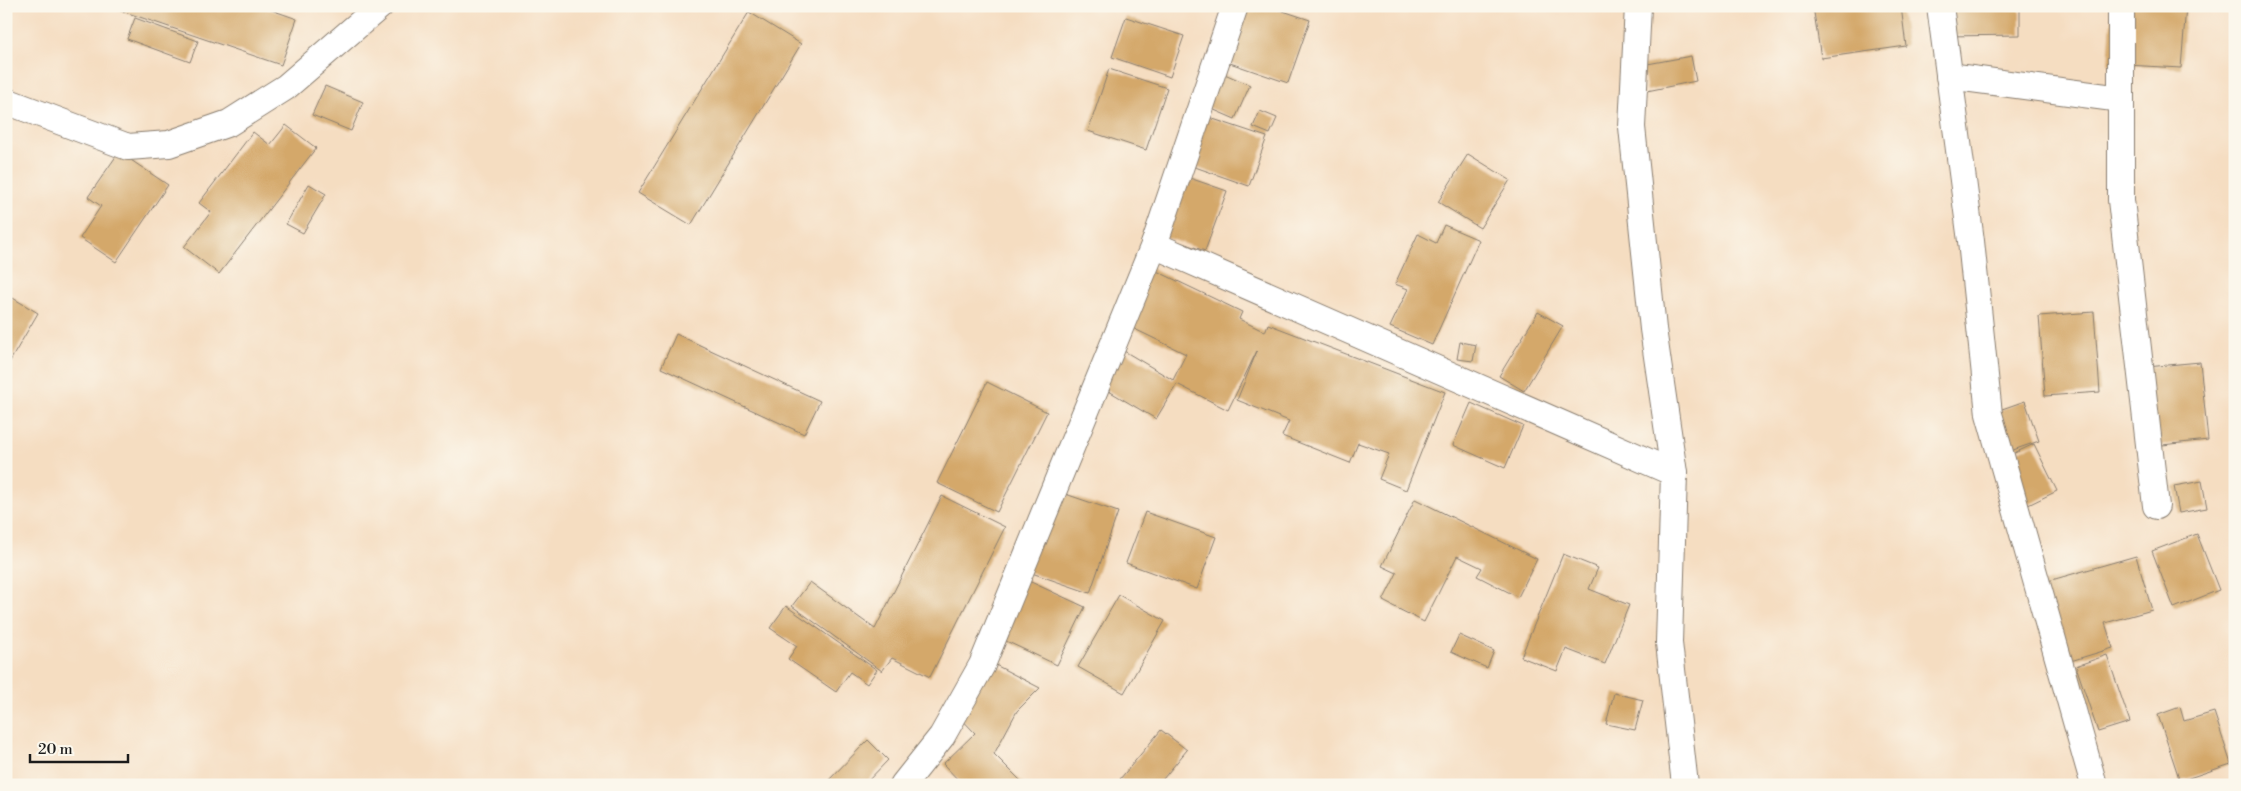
<svg xmlns="http://www.w3.org/2000/svg" width="2241" height="791" font-family="'Libre Bodoni',serif">
	<style>
		.building { fill: #d4a86b }
		.lines { fill: none; stroke-linecap: round; stroke-linejoin: round }
		.street-casing { stroke: #887c6e; stroke-width: 28 }
		.street { stroke: #fff; stroke-width: 26 }
	</style>
	<rect width="100%" height="100%" fill="#fbf7ec"/>
	<filter id="ink" filterUnits="userSpaceOnUse"><feTurbulence type="fractalNoise" baseFrequency=".02" numOctaves="2"/><feDisplacementMap in="SourceGraphic" scale="10" xChannelSelector="R" yChannelSelector="G"/><feConvolveMatrix kernelMatrix="1 2 1 2 8 2 1 2 1" color-interpolation-filters="sRGB"/></filter>
	<filter id="wash" filterUnits="userSpaceOnUse"><feTurbulence type="fractalNoise" baseFrequency=".0096" numOctaves="4" result="noise"/><feDisplacementMap in="SourceGraphic" scale="20" xChannelSelector="R" yChannelSelector="G"/><feGaussianBlur stdDeviation="1.12" result="paint"/><feColorMatrix in="noise" values="0 0 0 0 0 0 0 0 0 0 0 0 0 0 0 0 0 1.4 0 .05"/><feComposite in="paint" operator="in"/></filter>
	<g filter="url(#wash)">
		<rect width="100%" height="100%" fill="#f5ddc1"/>
		<g id="blocks">
			<g class="building">
				<path d="M 120,6 L 260,6 L 297,19 L 281,65 L 119,10 Z"/>
				<path d="M 1246,6 L 1268,6 L 1310,20 L 1288,83 L 1227,62 Z"/>
				<path d="M 1813,6 L 1901,6 L 1906,46 L 1821,58 Z"/>
				<path d="M 1946,6 L 2020,6 L 2020,35 L 1946,36 Z"/>
				<path d="M 2112,6 L 2186,6 L 2181,68 L 2108,64 Z"/>
				<path d="M 749,12 L 801,44 L 691,225 L 638,193 Z"/>
				<path d="M 1126,17 L 1184,36 L 1170,77 L 1112,57 Z"/>
				<path d="M 135,18 L 198,41 L 190,62 L 127,39 Z"/>
				<path d="M 1691,56 L 1696,81 L 1647,91 L 1642,65 Z"/>
				<path d="M 1109,69 L 1167,88 L 1146,150 L 1088,131 Z"/>
				<path d="M 1220,72 L 1250,85 L 1235,119 L 1205,106 Z"/>
				<path d="M 325,86 L 363,102 L 351,131 L 312,115 Z"/>
				<path d="M 1260,111 L 1277,118 L 1270,134 L 1253,127 Z"/>
				<path d="M 1195,113 L 1267,137 L 1249,186 L 1178,161 Z"/>
				<path d="M 286,125 L 316,148 L 219,274 L 184,247 L 211,212 L 199,203 L 253,132 L 270,145 Z"/>
				<path d="M 119,152 L 168,185 L 116,262 L 80,238 L 101,206 L 88,197 Z"/>
				<path d="M 1468,154 L 1510,180 L 1480,228 L 1438,202 Z"/>
				<path d="M 1181,175 L 1227,191 L 1205,251 L 1160,235 Z"/>
				<path d="M 309,184 L 326,194 L 303,233 L 286,224 Z"/>
				<path d="M 1444,225 L 1479,240 L 1432,345 L 1390,327 L 1408,289 L 1395,284 L 1418,234 L 1436,243 Z"/>
				<path d="M 1142,264 L 1242,312 L 1239,319 L 1265,332 L 1268,324 L 1445,392 L 1406,490 L 1379,479 L 1389,454 L 1358,443 L 1350,463 L 1282,436 L 1289,421 L 1237,400 L 1257,351 L 1228,410 L 1177,384 L 1156,419 L 1097,384 L 1119,348 L 1173,380 L 1186,354 L 1114,319 Z"/>
				<path d="M 6,294 L 38,313 L 6,368 Z"/>
				<path d="M 1538,312 L 1563,326 L 1524,391 L 1499,376 Z"/>
				<path d="M 2094,312 L 2100,392 L 2045,396 L 2039,316 Z"/>
				<path d="M 676,334 L 820,401 L 804,434 L 661,368 Z"/>
				<path d="M 1460,342 L 1476,345 L 1473,361 L 1457,359 Z"/>
				<path d="M 2200,362 L 2208,440 L 2144,447 L 2136,368 Z"/>
				<path d="M 987,382 L 1047,412 L 997,512 L 937,483 Z"/>
				<path d="M 2025,401 L 2039,441 L 1996,456 L 1982,416 Z"/>
				<path d="M 1471,403 L 1523,426 L 1505,468 L 1453,445 Z"/>
				<path d="M 2034,444 L 2057,491 L 2022,508 L 1999,460 Z"/>
				<path d="M 2202,481 L 2207,508 L 2179,513 L 2174,486 Z"/>
				<path d="M 1048,488 L 1118,512 L 1090,593 L 1020,569 Z"/>
				<path d="M 942,496 L 1005,527 L 930,677 L 892,658 L 882,671 L 792,606 L 810,582 L 875,629 Z"/>
				<path d="M 1415,499 L 1537,559 L 1518,597 L 1477,576 L 1482,568 L 1457,556 L 1424,622 L 1383,601 L 1397,573 L 1382,566 Z"/>
				<path d="M 1145,512 L 1216,537 L 1197,589 L 1126,563 Z"/>
				<path d="M 2197,534 L 2219,590 L 2174,608 L 2152,551 Z"/>
				<path d="M 1563,554 L 1598,568 L 1589,589 L 1629,605 L 1605,664 L 1566,649 L 1557,671 L 1521,657 Z"/>
				<path d="M 2136,556 L 2152,610 L 2105,623 L 2113,648 L 2064,663 L 2041,583 Z"/>
				<path d="M 1018,576 L 1085,607 L 1057,665 L 991,634 Z"/>
				<path d="M 1119,595 L 1165,621 L 1124,693 L 1078,667 Z"/>
				<path d="M 786,606 L 877,670 L 867,684 L 850,672 L 836,692 L 788,659 L 797,646 L 770,628 Z"/>
				<path d="M 1459,635 L 1494,651 L 1487,668 L 1451,652 Z"/>
				<path d="M 2107,655 L 2130,722 L 2098,732 L 2076,666 Z"/>
				<path d="M 982,658 L 1040,688 L 1017,711 L 994,754 L 1025,785 L 963,785 L 943,764 L 975,733 L 954,711 Z"/>
				<path d="M 1614,693 L 1643,700 L 1635,730 L 1606,724 Z"/>
				<path d="M 2180,707 L 2184,721 L 2214,712 L 2231,764 L 2180,781 L 2158,715 Z"/>
				<path d="M 1161,730 L 1187,750 L 1158,785 L 1127,785 L 1120,779 Z"/>
				<path d="M 868,740 L 888,760 L 864,785 L 824,785 Z"/>
			</g>
		</g>
	</g>
	<g filter="url(#ink)">
		<use href="#blocks" fill-opacity="0" stroke="#887c6e" stroke-width="1"/>
		<g class="lines">
			<g class="street-casing">
				<g id="street">
					<path d="M 1638,6 L 1632,127 L 1653,329 L 1674,473 L 1669,643 L 1685,785"/>
					<path d="M 1940,6 L 1971,241 L 1989,414 L 2094,785"/>
					<path d="M 2121,6 L 2121,200 L 2156,506"/>
					<path d="M 1949,76 L 2121,99"/>
					<path d="M 6,101 L 128,147 L 169,144 L 229,123 L 286,87 L 380,6"/>
					<path d="M 1154,245 L 1674,473"/>
					<path d="M 903,785 L 942,736 L 982,665 L 1154,245 L 1235,6"/>
				</g>
			</g>
			<use href="#street" class="street"/>
		</g>
	</g>
	<rect width="2241" height="791" fill="none" stroke="#fbf7ec" stroke-width="25"/>
	<path d="M30 754v8h98v-8" fill="none" stroke="#1c1c1c" stroke-width="2.5"/>
	<text x="38" y="754" font-size="15" fill="#1c1c1c" stroke="#fbf7ec" stroke-width="4" paint-order="stroke">20 m</text>
</svg>
